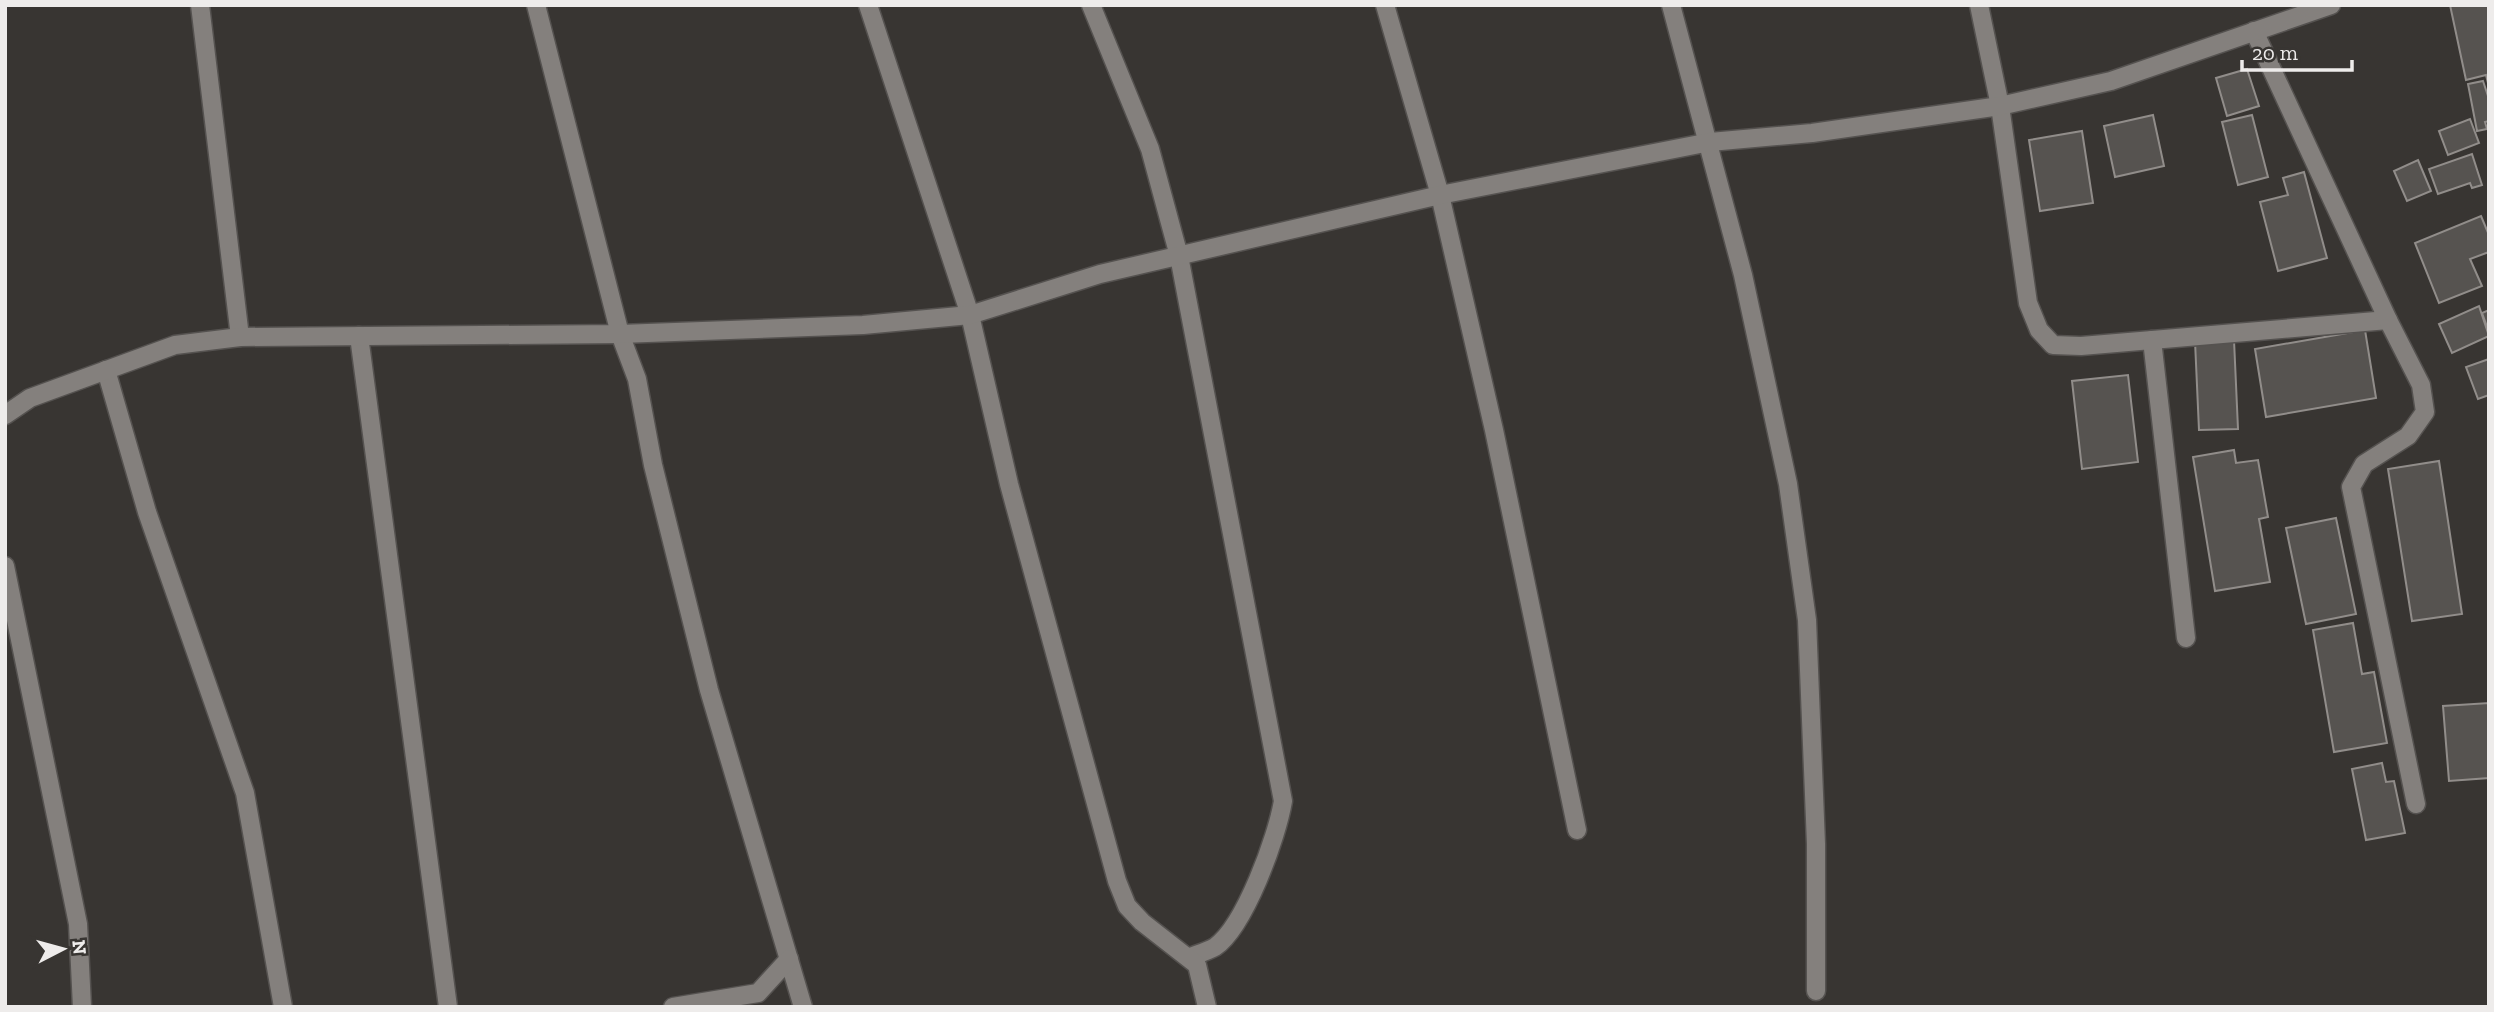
<svg xmlns="http://www.w3.org/2000/svg" width="2494" height="1012" font-family="'Zilla Slab',serif">
	<style>
		.building { fill: #565350; stroke: #918d8a; stroke-width: 2 }
		.lines { fill: none; stroke-linecap: round; stroke-linejoin: round }
		.street-casing { stroke: #555250; stroke-width: 21 }
		.secondary-casing { stroke: #555250; stroke-width: 21 }
		.street { stroke: #84807d; stroke-width: 18 }
		.secondary { stroke: #84807d; stroke-width: 18 }
	</style>
	<rect width="100%" height="100%" fill="#383532"/>
	<g class="building">
		<path d="M 2450,5 L 2488,5 L 2489,87 L 2486,75 L 2466,80 Z"/>
		<path d="M 2247,69 L 2259,106 L 2227,116 L 2216,78 Z"/>
		<path d="M 2483,81 L 2489,99 L 2489,121 L 2485,122 L 2487,129 L 2477,131 L 2468,84 Z"/>
		<path d="M 2153,115 L 2164,166 L 2115,177 L 2104,126 Z"/>
		<path d="M 2252,115 L 2268,177 L 2238,185 L 2222,122 Z"/>
		<path d="M 2470,119 L 2479,143 L 2448,155 L 2439,131 Z"/>
		<path d="M 2082,131 L 2093,203 L 2040,211 L 2029,140 Z"/>
		<path d="M 2472,154 L 2482,185 L 2472,188 L 2470,183 L 2438,194 L 2429,169 Z"/>
		<path d="M 2418,160 L 2431,191 L 2407,201 L 2394,171 Z"/>
		<path d="M 2304,172 L 2327,258 L 2278,271 L 2260,202 L 2288,195 L 2283,178 Z"/>
		<path d="M 2481,216 L 2489,235 L 2489,252 L 2470,259 L 2482,286 L 2439,303 L 2415,243 Z"/>
		<path d="M 2479,306 L 2489,336 L 2452,353 L 2439,324 Z"/>
		<path d="M 2489,310 L 2489,332 L 2482,313 Z"/>
		<path d="M 2365,330 L 2376,398 L 2266,417 L 2255,349 Z"/>
		<path d="M 2234,340 L 2238,429 L 2199,430 L 2195,341 Z"/>
		<path d="M 2489,359 L 2489,395 L 2478,399 L 2466,367 Z"/>
		<path d="M 2128,375 L 2138,462 L 2082,469 L 2072,381 Z"/>
		<path d="M 2234,450 L 2236,463 L 2258,460 L 2268,517 L 2259,519 L 2270,582 L 2215,591 L 2193,457 Z"/>
		<path d="M 2439,461 L 2462,614 L 2412,621 L 2388,469 Z"/>
		<path d="M 2336,518 L 2356,614 L 2306,624 L 2286,528 Z"/>
		<path d="M 2353,623 L 2362,674 L 2374,672 L 2387,743 L 2334,752 L 2313,630 Z"/>
		<path d="M 2489,703 L 2489,778 L 2449,781 L 2443,706 Z"/>
		<path d="M 2382,763 L 2386,782 L 2394,781 L 2405,833 L 2366,840 L 2352,769 Z"/>
	</g>
	<g class="lines">
		<g class="street-casing">
			<g id="street">
				<path d="M 200,5 L 240,337"/>
				<path d="M 536,5 L 620,334 L 637,379 L 653,465 L 709,690 L 803,1007"/>
				<path d="M 868,5 L 970,315"/>
				<path d="M 1091,5 L 1150,149 L 1179,256 L 1283,801 C 1277,837 1245,926 1215,947 C 1208,951 1198,954 1190,957"/>
				<path d="M 1385,5 L 1440,195 L 1494,430 L 1577,830"/>
				<path d="M 1671,5 L 1743,275 L 1788,484 L 1807,620 L 1816,844 L 1816,991"/>
				<path d="M 1979,5 L 2000,106 L 2028,303 L 2039,330 L 2053,345 L 2081,346 L 2388,320"/>
				<path d="M 2254,31 L 2388,320 L 2421,385 L 2425,412 L 2408,436 L 2364,464 L 2351,487 L 2416,804"/>
				<path d="M 359,336 L 448,1007"/>
				<path d="M 2152,340 L 2186,638"/>
				<path d="M 106,370 L 147,512 L 245,793 L 283,1007"/>
				<path d="M 5,566 L 78,924 L 82,1007"/>
				<path d="M 673,1007 L 758,993 L 789,959"/>
			</g>
		</g>
		<g class="secondary-casing">
			<g id="secondary">
				<path d="M 970,315 L 1009,484 L 1117,881 L 1127,906 L 1142,922 L 1197,965 L 1207,1007"/>
				<path d="M 5,415 L 30,398 L 175,345 L 240,337 L 620,334 L 863,325 L 970,315 L 1100,274 L 1440,195 L 1710,142 L 1812,133 L 2000,106 L 2111,81 L 2331,5"/>
			</g>
		</g>
		<use href="#street" class="street"/>
		<use href="#secondary" class="secondary"/>
	</g>
	<rect width="2494" height="1012" fill="none" stroke="#eeeceb" stroke-width="14"/>
	<g transform="translate(63 949) rotate(84)" stroke="#383532" stroke-width="5" paint-order="stroke">
	<path d="M0-5L12 26L0 18L-12 26Z" fill="#eeeceb"/>
	<text y="-10" font-size="19" font-weight="bold" text-anchor="middle" fill="#eeeceb">N</text>
	</g>
	<path d="M2242 60v10h110v-10" fill="none" stroke="#eeeceb" stroke-width="3.5"/>
	<text x="2252" y="60" font-size="21" fill="#eeeceb" stroke="#383532" stroke-width="5" paint-order="stroke">20 m</text>
</svg>
